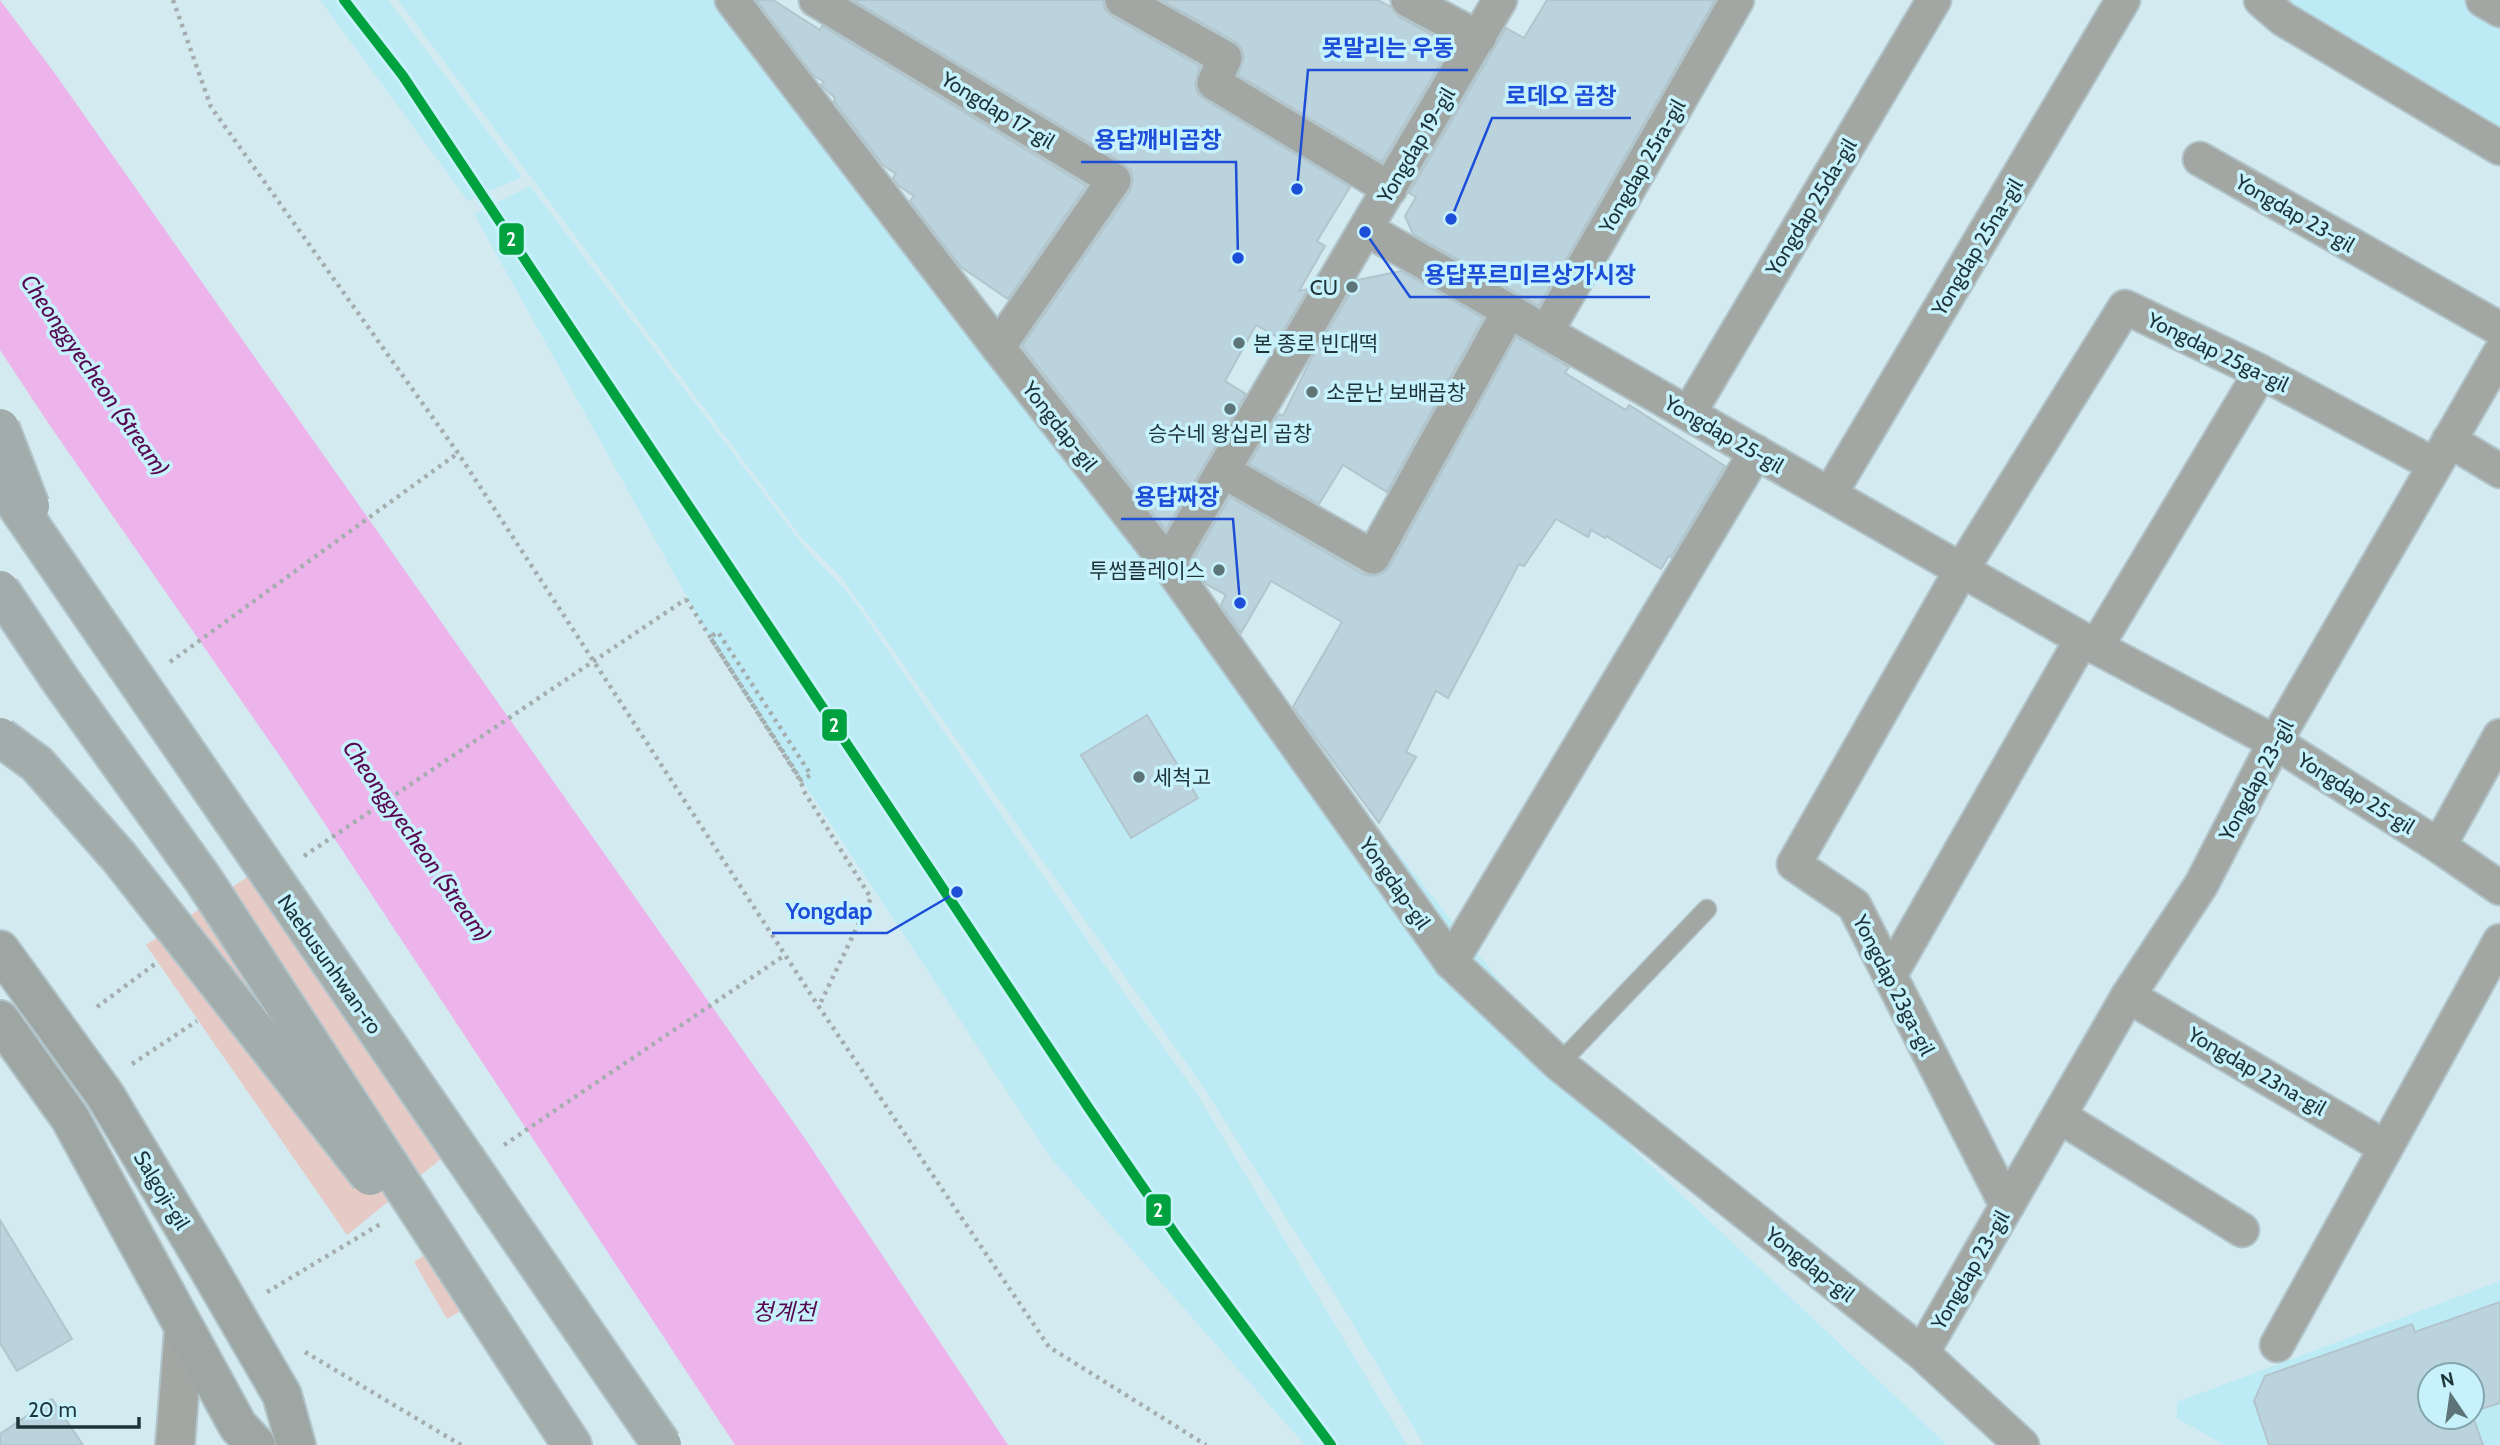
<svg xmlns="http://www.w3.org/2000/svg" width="2500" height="1445" font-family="Cabin,'Noto Sans KR',sans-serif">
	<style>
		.built { fill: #bcebf6; fill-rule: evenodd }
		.green { fill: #e6cac5 }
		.water { fill: #ecb4eb }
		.pier { fill: #d3eaf0 }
		.building { fill: #bbd3dd; stroke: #b3c5cc; stroke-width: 2 }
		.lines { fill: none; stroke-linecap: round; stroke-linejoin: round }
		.service-casing { stroke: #b1c4c9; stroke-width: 21 }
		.minor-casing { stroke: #b1c4c9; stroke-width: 37 }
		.tertiary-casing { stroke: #b1c4c9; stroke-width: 42 }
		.secondary-casing { stroke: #b1c4c9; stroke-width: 42 }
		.trunk-casing { stroke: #b1c4c9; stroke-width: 42 }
		.path { stroke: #a5aeaf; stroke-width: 4.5; stroke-dasharray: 3.5 5; stroke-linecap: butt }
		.service { stroke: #a2a7a4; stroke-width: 18 }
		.minor { stroke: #a2a7a4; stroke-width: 33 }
		.tertiary { stroke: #a2a7a4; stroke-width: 38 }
		.secondary { stroke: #9ea6a4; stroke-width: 38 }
		.trunk { stroke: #a2acab; stroke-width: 38 }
		.trunk-bridge-casing { stroke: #b1c4c9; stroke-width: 42; stroke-linecap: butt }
		.path-bridge { stroke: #a5aeaf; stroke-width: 4.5; stroke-dasharray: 3.5 5; stroke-linecap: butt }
		.trunk-bridge { stroke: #a2acab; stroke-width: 38 }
		.metro-1-casing { stroke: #c7f2fc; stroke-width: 16 }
		.metro-1 { stroke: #00a23f; stroke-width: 10 }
		.poi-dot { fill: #5d7479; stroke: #c7f2fc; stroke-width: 2.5 }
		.labels { text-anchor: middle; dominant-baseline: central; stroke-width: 7; stroke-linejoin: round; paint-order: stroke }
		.street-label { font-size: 21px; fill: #1e3439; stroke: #c7f2fc }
		.poi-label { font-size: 21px; fill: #1e3439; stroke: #c7f2fc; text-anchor: start }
		.water-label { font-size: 23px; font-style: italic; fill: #580751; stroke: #c7f2fc }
		.leader { fill: none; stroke: #1d4ed8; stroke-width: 2.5 }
		.callout-dot { fill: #1d4ed8; stroke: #c7f2fc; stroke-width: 2.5 }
		.callout-label { font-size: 23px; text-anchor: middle; font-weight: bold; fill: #1d4ed8; stroke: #c7f2fc; stroke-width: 7; stroke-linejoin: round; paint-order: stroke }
		.line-badge { stroke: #c7f2fc; stroke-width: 2.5 }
		.badge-label { font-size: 19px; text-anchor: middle; font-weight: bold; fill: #fff }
	</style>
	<rect width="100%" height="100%" fill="#d3eaf0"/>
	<g class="built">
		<path d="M 320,0 L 388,0 L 522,177 L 468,201 Z"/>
		<path d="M 398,0 L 737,0 L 1273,696 L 1634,1150 L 1947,1445 L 1424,1445 L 1349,1317 L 1204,1088 L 842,578 L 801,537 Z"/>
		<path d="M 2271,0 L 2500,0 L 2500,133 Z"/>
		<path d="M 530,186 L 805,548 L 849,594 L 1117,983 L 1197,1094 L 1407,1445 L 1305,1445 L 1051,1158 L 720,656 L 474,214 Z"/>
		<path d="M 2500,1281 L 2500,1445 L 2224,1445 L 2177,1418 L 2177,1402 ZM 2430,1375 L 2472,1375 L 2472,1417 L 2430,1417 Z"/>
	</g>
	<g class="green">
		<path d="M 262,867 L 452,1150 L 347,1235 L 146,945 Z"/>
		<path d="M 439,1246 L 473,1304 L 447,1319 L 414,1262 Z"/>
	</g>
	<path class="water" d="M 0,0 L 56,75 L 806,1140 L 1008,1445 L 735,1445 L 284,762 L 0,354 Z"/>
	<path class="pier" d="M 0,350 L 109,515 L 136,555 L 0,360 Z"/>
	<g class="building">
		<path d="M 756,0 L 773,0 L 820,30 L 822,26 L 1086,186 L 1008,299 L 961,267 L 910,201 L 914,196 L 899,186 L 893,178 L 896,174 L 883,165 L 834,101 L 835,98 L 821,85 L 824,82 L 814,76 Z"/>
		<path d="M 853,0 L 1103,0 L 1105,9 L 1113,17 L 1200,66 L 1195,85 L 1198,94 L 1204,99 L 1350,187 L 1317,241 L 1325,246 L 1299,291 L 1308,289 L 1279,338 L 1256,325 L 1225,381 L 1246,394 L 1166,530 L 1022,346 L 1130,191 L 1133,180 L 1131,170 L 1124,164 Z"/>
		<path d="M 1161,0 L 1378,0 L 1391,7 L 1399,17 L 1451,45 L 1382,162 L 1238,75 L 1244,57 L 1241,47 L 1234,41 Z"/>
		<path d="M 1547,0 L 1715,0 L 1539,306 L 1413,234 L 1405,216 L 1416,197 L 1409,193 L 1506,28 L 1524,38 Z"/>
		<path d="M 1401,271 L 1483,318 L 1387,492 L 1343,465 L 1319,504 L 1249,464 L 1279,414 L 1283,416 L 1312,357 L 1358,280 Z"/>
		<path d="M 1516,337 L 1569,367 L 1565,373 L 1626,410 L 1629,405 L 1725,466 L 1671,557 L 1669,556 L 1661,569 L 1606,536 L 1605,538 L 1591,530 L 1588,537 L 1556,519 L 1524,566 L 1519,564 L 1448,698 L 1436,691 L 1406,752 L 1416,757 L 1379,823 L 1293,707 L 1342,622 L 1271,581 L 1241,633 L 1221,605 L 1226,595 L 1206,584 L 1191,563 L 1230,497 L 1363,574 L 1374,576 L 1383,573 L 1390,566 Z"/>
		<path d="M 1147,715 L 1198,798 L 1131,838 L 1081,755 Z"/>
		<path d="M 0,1220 L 72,1339 L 17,1371 L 0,1343 Z"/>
		<path d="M 2500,1302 L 2500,1403 L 2472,1412 L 2472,1375 L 2430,1375 L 2430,1417 L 2472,1417 L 2472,1414 L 2483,1445 L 2269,1445 L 2254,1401 L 2265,1376 L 2412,1324 L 2415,1332 Z"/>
		<path d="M 52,1399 L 83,1445 L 0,1445 L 0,1434 Z"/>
	</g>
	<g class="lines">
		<g class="service-casing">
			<path id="service" d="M 1559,1064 L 1707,909"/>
		</g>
		<g class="minor-casing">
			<g id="minor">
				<path d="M 732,0 L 998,347 L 1168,564 L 1451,962 L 1559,1064 L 1922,1353 L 2022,1445"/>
				<path d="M 816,0 L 1114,180 L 998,347"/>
				<path d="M 1122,0 L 1225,58 L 1214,83 L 1390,189"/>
				<path d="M 1408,0 L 1479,38"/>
				<path d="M 2261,0 L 2283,19 L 2500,148"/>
				<path d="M 2483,0 L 2500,10"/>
				<path d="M 2200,159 L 2500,329"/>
				<path d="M 1366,229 L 2096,647 L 2275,742 L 2439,846 L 2500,888"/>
				<path d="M 1546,332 L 1737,0"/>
				<path d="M 1689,413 L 1934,0"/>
				<path d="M 2449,440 L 2500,471"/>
				<path d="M 1223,471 L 1373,557 L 1509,311"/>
				<path d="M 1830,494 L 2123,0"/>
				<path d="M 1168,564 L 1500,0"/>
				<path d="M 2096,647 L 2261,372"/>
				<path d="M 2439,846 L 2500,736"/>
				<path d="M 1451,962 L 1756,452"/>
				<path d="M 1890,975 L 2082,639"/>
				<path d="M 2128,996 L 2385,1147"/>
				<path d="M 2059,1116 L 2242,1230"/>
				<path d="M 2007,1206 L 1854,905 L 1794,864 L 1962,569 L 2125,307 L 2261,372 L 2435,465"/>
				<path d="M 2277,1345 L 2500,941"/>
				<path d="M 1922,1353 L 2128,996 L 2201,885 L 2275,742 L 2500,353"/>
			</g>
		</g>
		<g class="tertiary-casing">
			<path id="tertiary" d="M 175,1445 L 184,1330"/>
		</g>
		<g class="secondary-casing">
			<g id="secondary">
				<path d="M 0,950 L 105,1095 L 206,1264 L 282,1395 L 296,1445"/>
				<path d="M 0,1020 L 70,1118 L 238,1426 L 256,1445"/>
			</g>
		</g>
		<g class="trunk-casing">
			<path id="trunk" d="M 524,1372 L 572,1445"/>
		</g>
		<g class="path">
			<path d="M 173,0 L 211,107 L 458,453 L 819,1007 L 1049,1347 L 1206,1445"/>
			<path d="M 686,599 L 801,780 L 811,775 L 718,632 L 710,637 L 800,780 L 805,793 L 871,898 L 819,1006"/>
			<path d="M 170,662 L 458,453"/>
			<path d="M 132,1064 L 197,1021"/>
			<path d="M 504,1145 L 785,955"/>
			<path d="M 267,1292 L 382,1223"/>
			<path d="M 305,1352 L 461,1445"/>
		</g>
		<use href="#service" class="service"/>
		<use href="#minor" class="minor"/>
		<use href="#tertiary" class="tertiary"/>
		<use href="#secondary" class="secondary"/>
		<use href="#trunk" class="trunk"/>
		<g class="trunk-bridge-casing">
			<g id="trunk-bridge">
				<path d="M 0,428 L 30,506"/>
				<path d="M 0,481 L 662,1445"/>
				<path d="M 0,590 L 61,681 L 203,879 L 524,1372"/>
				<path d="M 0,737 L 37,764 L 119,857 L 370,1176"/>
			</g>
		</g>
		<g class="path-bridge">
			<path d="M 304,856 L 686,599"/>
			<path d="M 97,1007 L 155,964"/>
		</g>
		<use href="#trunk-bridge" class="trunk-bridge"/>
		<g class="metro-1-casing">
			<path id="metro-1" d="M 344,0 L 403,76 L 1090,1110 L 1177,1237 L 1331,1445"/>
		</g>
		<use href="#metro-1" class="metro-1"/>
	</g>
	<g class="poi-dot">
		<circle cx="1352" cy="287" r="7"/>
		<circle cx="1239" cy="343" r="7"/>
		<circle cx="1312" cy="392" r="7"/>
		<circle cx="1230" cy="409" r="7"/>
		<circle cx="1219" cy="570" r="7"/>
		<circle cx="1139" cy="777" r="7"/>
	</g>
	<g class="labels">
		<g class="street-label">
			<text transform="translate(998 110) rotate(31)">Yongdap 17-gil</text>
			<text transform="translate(1416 145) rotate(-59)">Yongdap 19-gil</text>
			<text transform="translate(1642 166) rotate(-60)">Yongdap 25ra-gil</text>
			<text transform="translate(1811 207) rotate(-59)">Yongdap 25da-gil</text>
			<text transform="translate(2295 213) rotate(30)">Yongdap 23-gil</text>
			<text transform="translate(1977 247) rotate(-59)">Yongdap 25na-gil</text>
			<text transform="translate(2218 352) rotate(26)">Yongdap 25ga-gil</text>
			<text transform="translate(1060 426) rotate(52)">Yongdap-gil</text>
			<text transform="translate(1724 434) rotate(30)">Yongdap 25-gil</text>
			<text transform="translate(2256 780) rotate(-62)">Yongdap 23-gil</text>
			<text transform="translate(2356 793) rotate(32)">Yongdap 25-gil</text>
			<text transform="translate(1395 883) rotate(55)">Yongdap-gil</text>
			<text transform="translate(330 964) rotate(55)">Naebusunhwan-ro</text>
			<text transform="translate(1894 985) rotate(63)">Yongdap 23ga-gil</text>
			<text transform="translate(2257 1071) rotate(30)">Yongdap 23na-gil</text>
			<text transform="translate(162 1190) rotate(59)">Salgoji-gil</text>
			<text transform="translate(1810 1264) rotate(38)">Yongdap-gil</text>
			<text transform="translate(1970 1270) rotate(-60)">Yongdap 23-gil</text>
		</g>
		<g class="poi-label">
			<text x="1338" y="287" text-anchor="end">CU</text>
			<text x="1253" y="343">본 종로 빈대떡</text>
			<text x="1326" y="392">소문난 보배곱창</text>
			<text x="1230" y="433" text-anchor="middle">승수네 왕십리 곱창</text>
			<text x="1205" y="570" text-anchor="end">투썸플레이스</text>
			<text x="1153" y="777">세척고</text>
		</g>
		<g class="water-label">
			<text transform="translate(95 375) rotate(55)">Cheonggyecheon (Stream)</text>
			<text transform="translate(417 841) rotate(55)">Cheonggyecheon (Stream)</text>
			<text x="784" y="1312">청계천</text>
		</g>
	</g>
	<path class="leader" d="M1297 189L1308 70H1468M1451 219L1492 118H1631M1238 258L1236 162H1081M1365 232L1410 297H1650M1240 603L1233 519H1121M957 892L887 933H772"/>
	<g class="callout-dot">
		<circle cx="1297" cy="189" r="7"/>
		<circle cx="1451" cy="219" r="7"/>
		<circle cx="1238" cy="258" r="7"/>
		<circle cx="1365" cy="232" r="7"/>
		<circle cx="1240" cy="603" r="7"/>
		<circle cx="957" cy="892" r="7"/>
	</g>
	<g class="callout-label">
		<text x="1388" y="56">못말리는 우동</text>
		<text x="1561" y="104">로데오 곱창</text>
		<text x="1158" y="148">용답깨비곱창</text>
		<text x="1530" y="283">용답푸르미르상가시장</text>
		<text x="1177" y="505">용답짜장</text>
		<text x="829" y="919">Yongdap</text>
	</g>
	<g class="line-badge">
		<rect x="498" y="222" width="27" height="34" rx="7" fill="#00a23f"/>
		<rect x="821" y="708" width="27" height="34" rx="7" fill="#00a23f"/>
		<rect x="1145" y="1193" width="27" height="34" rx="7" fill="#00a23f"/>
	</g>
	<g class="badge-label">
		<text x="511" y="246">2</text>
		<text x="834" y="732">2</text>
		<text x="1158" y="1217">2</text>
	</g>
	<g transform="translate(2451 1396) rotate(347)"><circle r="33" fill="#c7f2fc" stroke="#83a6ae" stroke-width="2"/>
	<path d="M0-5L12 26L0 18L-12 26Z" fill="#5d7479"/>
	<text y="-10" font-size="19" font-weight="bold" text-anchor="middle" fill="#1e3439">N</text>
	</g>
	<path d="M18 1417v10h121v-10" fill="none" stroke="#1e3439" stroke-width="3.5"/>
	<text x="28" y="1417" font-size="21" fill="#1e3439" stroke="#c7f2fc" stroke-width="5" paint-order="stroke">20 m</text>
</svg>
